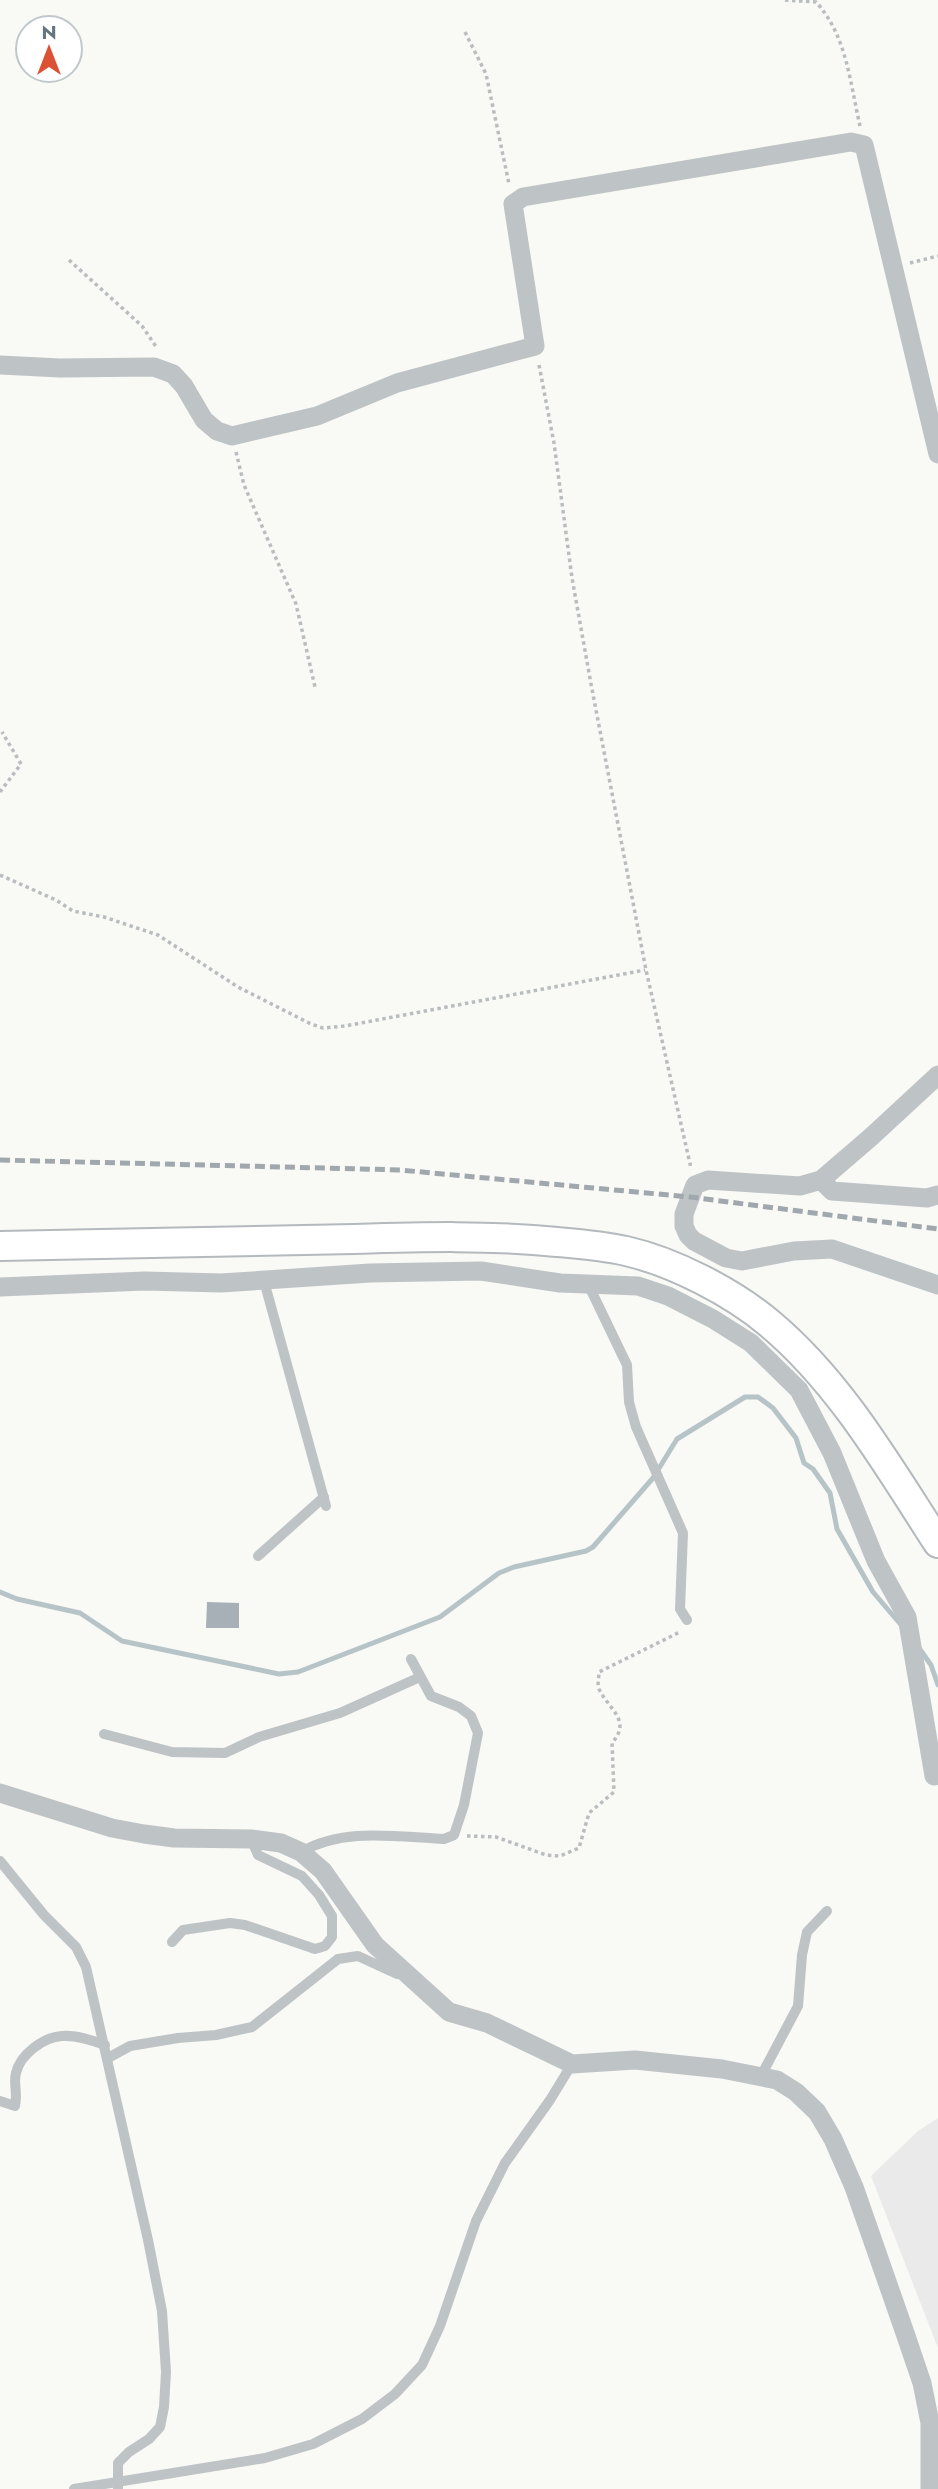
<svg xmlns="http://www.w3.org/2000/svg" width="938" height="2489" font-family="Jost,sans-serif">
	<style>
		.built { fill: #eaeaea }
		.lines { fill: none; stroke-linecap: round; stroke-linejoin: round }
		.stream { stroke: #b7c4c7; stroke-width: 5 }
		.building { fill: #a7b0b6 }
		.secondary-casing { stroke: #b3b9bd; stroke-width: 32 }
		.path { stroke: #b9bdbf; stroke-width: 3.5; stroke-dasharray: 3.5 3.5; stroke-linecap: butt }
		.service { stroke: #bec3c6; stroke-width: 10 }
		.minor { stroke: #bec3c6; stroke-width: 19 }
		.secondary { stroke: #fff; stroke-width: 28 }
		.rail { stroke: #a0a8ad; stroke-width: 5; stroke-dasharray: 10 5; stroke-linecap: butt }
	</style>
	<rect width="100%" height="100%" fill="#f9f9f6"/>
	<path class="built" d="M 938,2118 L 938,2348 L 871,2176 L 918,2131 Z"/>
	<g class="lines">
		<g class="stream">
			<path d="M 0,1592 L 17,1599 L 80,1613 L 122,1641 L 279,1674 L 298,1672 L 440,1617 L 499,1573 L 514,1567 L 586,1551 L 593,1547 L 653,1478 L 677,1439 L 745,1397 L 758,1397 L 773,1408 L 796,1438 L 804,1463 L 813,1469 L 830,1493 L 837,1529 L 873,1592 L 902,1626"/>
			<path d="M 919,1648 L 931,1665 L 938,1685"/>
		</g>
	</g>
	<path class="building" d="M 207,1602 L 239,1603 L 239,1628 L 206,1628 Z"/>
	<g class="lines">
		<g class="secondary-casing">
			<path id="secondary" d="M 0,1246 C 118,1244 236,1241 354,1239 C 422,1237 489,1235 557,1242 C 580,1244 604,1246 626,1251 C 674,1262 732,1292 769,1323 C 840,1382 888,1466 938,1543"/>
		</g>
		<g class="path">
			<path d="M 785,0 L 816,2 C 847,36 850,83 860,126"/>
			<path d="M 465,32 L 486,74 L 509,184"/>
			<path d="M 69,260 L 142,326 L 157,348"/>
			<path d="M 910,263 L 938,256"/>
			<path d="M 539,365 L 554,443 L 572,578 L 591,684 L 646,970 L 691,1168"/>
			<path d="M 236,452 L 244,485 L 296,604 L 315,687"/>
			<path d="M 0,792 L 21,764 L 2,732"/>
			<path d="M 0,875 L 56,900 L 73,911 L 104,917 L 158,935 L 238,987 L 311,1024 L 323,1028 L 345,1026 L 645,970"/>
			<path d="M 467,1836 L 496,1837 L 546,1855 L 560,1856 L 579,1848 L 589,1813 L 614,1792 L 612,1743 C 632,1720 609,1710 599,1689 C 597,1684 599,1678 599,1672 L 680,1632"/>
		</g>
		<g class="service">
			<path d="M 264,1281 L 326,1506"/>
			<path d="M 588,1284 L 627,1365 L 629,1402 L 636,1427 L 683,1533 L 680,1609 L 687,1620"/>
			<path d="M 258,1556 L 324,1497"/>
			<path d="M 104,1734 L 172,1752 L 225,1753 L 259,1737 L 340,1713 L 420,1677"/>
			<path d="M 301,1852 C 344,1827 396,1837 444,1839 L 454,1835 L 464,1805 L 478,1733 L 471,1716 L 459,1707 L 431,1696 L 411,1659"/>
			<path d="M 0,1861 L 44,1915 L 76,1947 L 86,1967 L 148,2240 L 162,2311 L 166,2372 L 164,2407 L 160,2427 L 149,2439 L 129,2452 L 118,2463 L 118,2489"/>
			<path d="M 172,1942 L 183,1930 L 230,1923 L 245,1925 L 315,1949 L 325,1946 L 332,1937 L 332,1916 L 319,1895 L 302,1876 L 258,1855 L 251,1839"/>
			<path d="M 108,2058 L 130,2046 L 178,2038 L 216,2035 L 252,2027 L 338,1959 L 358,1956 L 397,1974"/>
			<path d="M 761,2076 L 798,2006 L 802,1955 L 807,1932 L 827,1911"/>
			<path d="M 0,2101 L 15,2106 C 18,2092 13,2083 16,2073 C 20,2055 43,2037 62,2036 C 76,2035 92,2040 105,2045"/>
			<path d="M 74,2489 L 265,2458 L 313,2444 L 362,2419 L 395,2394 L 422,2365 L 440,2326 L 476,2221 L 505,2163 L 550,2100 L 572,2064"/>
		</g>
		<g class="minor">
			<path d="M 0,365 L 60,368 L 154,367 L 173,374 L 184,386 L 204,420 L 217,431 L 232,436 L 317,416 L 397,383 L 535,346 L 513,204 L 523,197 L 851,142 L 864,145 L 938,454"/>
			<path d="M 938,1075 L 871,1137 L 821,1180 L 800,1186 L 708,1180 L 695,1185 L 684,1214 L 684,1226 L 688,1235 L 694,1241 L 726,1258 L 742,1261 L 794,1251 L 832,1249 L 938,1285"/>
			<path d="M 821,1180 L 832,1191 L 927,1198 L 938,1195"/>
			<path d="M 0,1287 L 145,1281 L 221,1283 L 370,1273 L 481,1271 L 560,1283 L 638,1286 L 668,1296 L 713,1319 L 751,1343 L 799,1390 L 832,1453 L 876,1561 L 907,1617 L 934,1776"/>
			<path d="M 0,1793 L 112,1828 L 144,1834 L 174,1838 L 251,1839 L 281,1843 L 301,1852 L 323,1871 L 375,1945 L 449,2012 L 487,2023 L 572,2064 L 635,2060 L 722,2069 L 777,2080 L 796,2092 L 817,2112 L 833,2139 L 854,2187 L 905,2333 L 922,2383 L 930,2423 L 930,2489"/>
		</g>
		<use href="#secondary" class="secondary"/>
		<path class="rail" d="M 0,1160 L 400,1170 L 690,1197 L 938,1229"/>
	</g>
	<g transform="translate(49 49)"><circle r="33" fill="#ffffff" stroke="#c1c8cc" stroke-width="2"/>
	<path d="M0-5L12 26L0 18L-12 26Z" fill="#db5134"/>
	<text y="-10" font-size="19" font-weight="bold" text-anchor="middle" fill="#657680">N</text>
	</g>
</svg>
